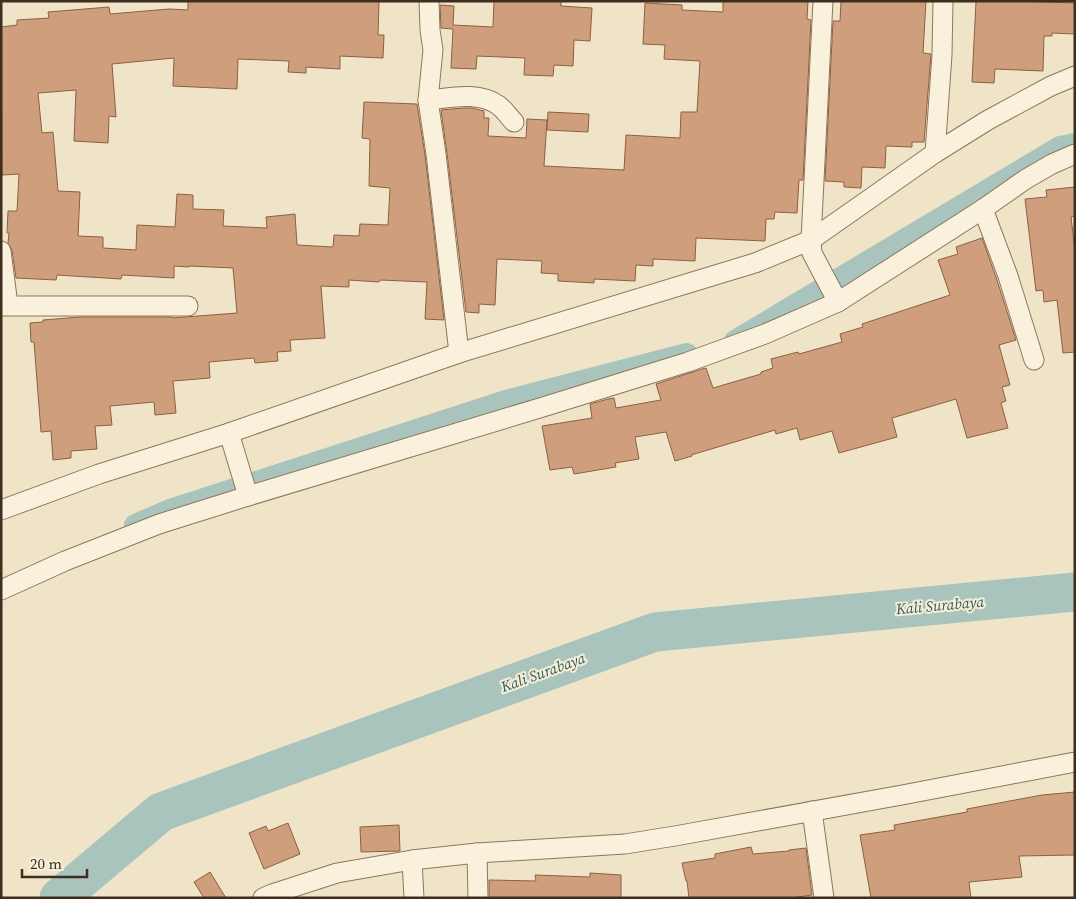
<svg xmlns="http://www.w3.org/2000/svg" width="1076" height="899" font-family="'Source Serif 4',serif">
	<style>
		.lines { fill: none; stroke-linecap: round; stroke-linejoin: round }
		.canal { stroke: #a9c4bc; stroke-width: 22 }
		.river { stroke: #a9c4bc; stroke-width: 39 }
		.building { fill: #cf9f7d; stroke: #8d5f41 }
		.street-casing { stroke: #8d765c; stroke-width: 21 }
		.street { stroke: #faf1dc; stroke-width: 19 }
		.labels { text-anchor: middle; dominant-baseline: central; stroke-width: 4; stroke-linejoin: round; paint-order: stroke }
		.water-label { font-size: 15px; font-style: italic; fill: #2f5d5a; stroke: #f7eed8 }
	</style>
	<rect width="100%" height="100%" fill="#f0e4c8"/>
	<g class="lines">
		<g class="canal">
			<path d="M 735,341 L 1060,147 L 1075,144"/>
			<path d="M 135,525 L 170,510 L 506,401 L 687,354"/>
		</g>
		<path class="river" d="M 59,898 L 161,812 L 655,632 L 1075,592"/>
	</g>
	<g class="building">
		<path d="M 188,1 L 379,1 L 378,35 L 384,35 L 383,58 L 340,56 L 340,69 L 306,67 L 306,73 L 288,72 L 289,61 L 238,59 L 237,89 L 173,86 L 174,58 L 112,64 L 116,117 L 109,116 L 108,143 L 74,141 L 76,90 L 38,93 L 42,133 L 53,132 L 58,191 L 80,192 L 78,236 L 103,237 L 103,248 L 136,250 L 137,225 L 175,227 L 177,194 L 193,195 L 193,209 L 224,210 L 223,226 L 267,228 L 266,217 L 295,214 L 297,245 L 333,247 L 334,235 L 359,236 L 360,224 L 388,225 L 390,188 L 369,186 L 370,139 L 362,138 L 364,102 L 417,104 L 425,155 L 444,320 L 425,319 L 427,282 L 380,280 L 379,282 L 349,280 L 349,287 L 321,286 L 325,338 L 290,340 L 291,351 L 277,352 L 278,361 L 255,363 L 254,358 L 209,362 L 210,378 L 173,381 L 176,413 L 155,415 L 154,402 L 110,406 L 112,425 L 95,426 L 97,449 L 71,451 L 71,458 L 53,460 L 51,431 L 41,432 L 34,342 L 31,342 L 30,323 L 43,322 L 43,320 L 80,317 L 172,317 L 172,318 L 237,313 L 233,268 L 189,266 L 189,267 L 174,266 L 174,278 L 122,275 L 121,279 L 57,275 L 56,280 L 16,278 L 12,250 L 8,243 L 9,233 L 7,233 L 8,211 L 17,211 L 19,174 L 2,175 L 1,27 L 17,25 L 17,20 L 49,18 L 48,12 L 109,7 L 110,14 L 169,9 L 188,10 Z"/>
		<path d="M 494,1 L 561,1 L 561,6 L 592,8 L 590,41 L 574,40 L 573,66 L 554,65 L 553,76 L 524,75 L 525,58 L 477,56 L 476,69 L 451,68 L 453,29 L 441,28 L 440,5 L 454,6 L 453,25 L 493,27 Z"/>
		<path d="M 723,1 L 808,1 L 807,19 L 811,20 L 803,180 L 799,180 L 797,213 L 775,212 L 774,219 L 766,219 L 765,241 L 696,238 L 695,261 L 653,259 L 653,266 L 636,265 L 635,281 L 594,279 L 594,283 L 558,281 L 558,274 L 541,273 L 542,261 L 497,259 L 495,305 L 479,304 L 479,313 L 466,312 L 447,153 L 441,110 L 464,108 L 472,108 L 484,111 L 484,118 L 489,118 L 488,136 L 526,138 L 527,119 L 547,120 L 544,166 L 624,170 L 626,135 L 680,138 L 681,112 L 697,112 L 700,61 L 664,59 L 665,45 L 643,44 L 645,3 L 682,5 L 682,10 L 723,12 Z"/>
		<path d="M 841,1 L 926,1 L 923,53 L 931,54 L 924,142 L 912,142 L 912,147 L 886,146 L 885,168 L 862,167 L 861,188 L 844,187 L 844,182 L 825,181 L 833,21 L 840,21 Z"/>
		<path d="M 976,1 L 1020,1 L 1075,3 L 1075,34 L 1052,33 L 1052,36 L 1044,36 L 1043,71 L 995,69 L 994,83 L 972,82 Z"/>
		<path d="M 548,112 L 589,114 L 588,132 L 547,130 Z"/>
		<path d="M 1075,187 L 1075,216 L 1071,217 L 1075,250 L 1075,352 L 1063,353 L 1057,300 L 1044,302 L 1043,290 L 1036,291 L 1025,199 L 1047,197 L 1046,190 Z"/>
		<path d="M 982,238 L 997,280 L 1016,340 L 999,345 L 1010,385 L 1002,387 L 1006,401 L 1001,403 L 1008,428 L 967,438 L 956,399 L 892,418 L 897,437 L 839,453 L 832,431 L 800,440 L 797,428 L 776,434 L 775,430 L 691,455 L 692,456 L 675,461 L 666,432 L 635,437 L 639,459 L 615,463 L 616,467 L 574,474 L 572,467 L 550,470 L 542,426 L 592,418 L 590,404 L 608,399 L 614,398 L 616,408 L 661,400 L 656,384 L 702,369 L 706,368 L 713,388 L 761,374 L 761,372 L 773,368 L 771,359 L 798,352 L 799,354 L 842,342 L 840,334 L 863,327 L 862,324 L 950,295 L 938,260 L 958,254 L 956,247 Z"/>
		<path d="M 1075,792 L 1075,855 L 1019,856 L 1022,877 L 969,882 L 971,898 L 871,898 L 860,835 L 895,830 L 894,825 L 967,812 L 967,809 L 1042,795 Z"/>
		<path d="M 288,823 L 300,854 L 264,869 L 249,833 L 266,826 L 268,831 Z"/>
		<path d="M 399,825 L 400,851 L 361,852 L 360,827 Z"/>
		<path d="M 751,847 L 753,854 L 789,851 L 789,850 L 806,848 L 812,895 L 791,898 L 689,898 L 687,881 L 686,881 L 682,863 L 715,858 L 715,854 Z"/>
		<path d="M 210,872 L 226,898 L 204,898 L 194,882 Z"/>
		<path d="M 590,873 L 621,875 L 621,898 L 489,898 L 489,880 L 536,881 L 535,875 L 590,877 Z"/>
	</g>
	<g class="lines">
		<g class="street-casing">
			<g id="street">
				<path d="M 429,1 L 430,30 L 433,50 L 428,100 L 436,154 L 459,353"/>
				<path d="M 823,1 L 811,240 L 812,253 L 838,302"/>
				<path d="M 428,100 C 450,98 478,91 498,105 C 504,109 509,117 514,122"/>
				<path d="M 935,153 L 942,55 L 943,1"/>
				<path d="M 983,209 L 1008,276 L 1034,360"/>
				<path d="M 1,251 L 8,305"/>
				<path d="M 1,306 L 188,306"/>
				<path d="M 229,433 L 248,496"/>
				<path d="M 1,510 L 99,474 L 229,433 L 459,353 L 755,263 L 811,240 L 935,153 L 988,120 L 1051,86 L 1075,76"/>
				<path d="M 1,590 L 65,561 L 159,524 L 248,496 L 543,407 L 688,362 L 765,334 L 838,302 L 983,209 L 1026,179 L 1052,164 L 1075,154"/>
				<path d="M 812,811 L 824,898"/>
				<path d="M 477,853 L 478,898"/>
				<path d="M 412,860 L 414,898"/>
				<path d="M 263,898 L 272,894 L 337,873 L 412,860 L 477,853 L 625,844 L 675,836 L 902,795 L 1075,762"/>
			</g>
		</g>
		<use href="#street" class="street"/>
	</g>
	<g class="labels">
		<g class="water-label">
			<text transform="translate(940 605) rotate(-5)">Kali Surabaya</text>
			<text transform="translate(543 672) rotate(-20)">Kali Surabaya</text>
		</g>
	</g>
	<rect width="1076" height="899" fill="none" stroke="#3d2e20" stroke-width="5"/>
	<path d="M22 869v8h65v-8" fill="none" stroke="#3d2e20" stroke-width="2.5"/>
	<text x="30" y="869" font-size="15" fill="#3d2e20" stroke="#f7eed8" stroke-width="4" paint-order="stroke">20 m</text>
</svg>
